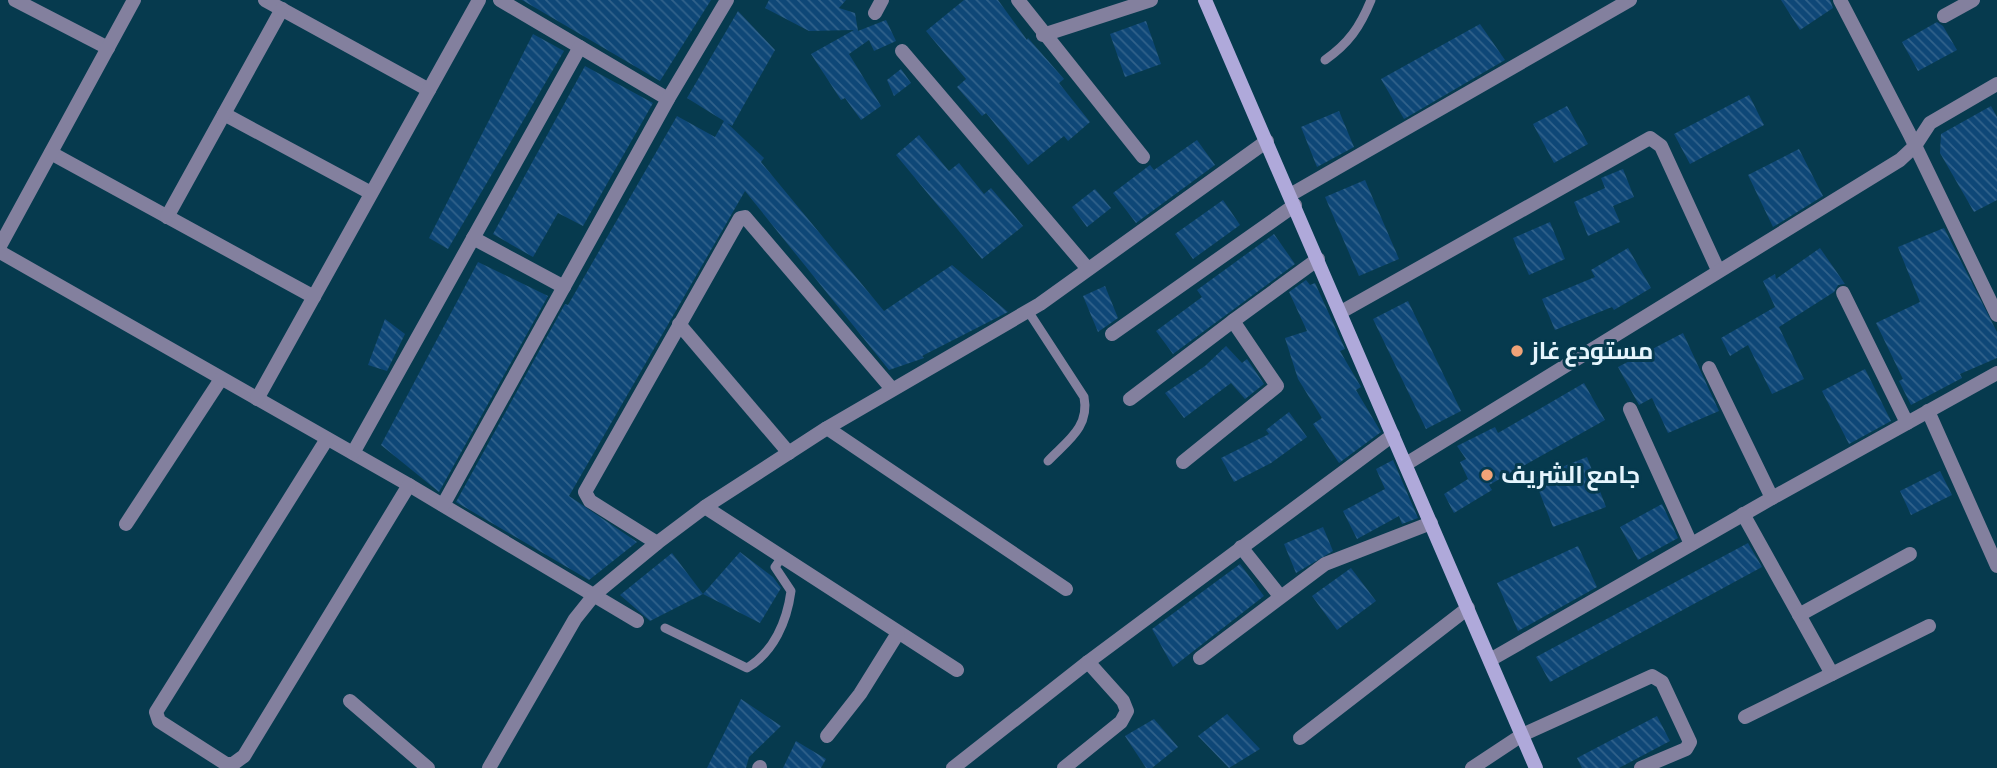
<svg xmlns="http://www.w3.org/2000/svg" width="1997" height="768" font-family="'Sofia Sans Condensed',Cairo,sans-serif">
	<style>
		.building { fill: url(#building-back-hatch) }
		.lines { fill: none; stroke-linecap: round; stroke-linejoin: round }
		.service { stroke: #83809e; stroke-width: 9 }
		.minor { stroke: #83809e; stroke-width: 14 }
		.secondary { stroke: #afa9da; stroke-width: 14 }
		.poi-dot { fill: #f0a378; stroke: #063a4e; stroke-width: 2.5 }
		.labels { text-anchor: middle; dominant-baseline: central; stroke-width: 6; stroke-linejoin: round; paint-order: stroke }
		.poi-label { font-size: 24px; font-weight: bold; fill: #e5f5fd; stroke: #063a4e; text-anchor: start }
	</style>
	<defs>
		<pattern id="building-back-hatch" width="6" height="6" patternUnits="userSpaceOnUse" patternTransform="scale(1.75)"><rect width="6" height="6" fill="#0e4777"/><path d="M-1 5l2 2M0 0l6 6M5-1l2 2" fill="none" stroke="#31628b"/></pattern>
	</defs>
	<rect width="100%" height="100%" fill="#063a4e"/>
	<g class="building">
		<path d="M 522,0 L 711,0 L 660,81 Z"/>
		<path d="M 769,0 L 846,0 L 839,8 L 855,13 L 858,31 L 886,20 L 896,41 L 874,51 L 869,40 L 849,54 L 881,106 L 861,120 L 845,98 L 841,100 L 811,54 L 854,30 L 809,31 L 765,8 Z"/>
		<path d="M 964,0 L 998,0 L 1027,40 L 1028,38 L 1064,79 L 1059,83 L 1090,122 L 1068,141 L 1064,136 L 1028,165 L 986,113 L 982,116 L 957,87 L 966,79 L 926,31 Z"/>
		<path d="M 1781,0 L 1830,0 L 1833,8 L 1800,30 Z"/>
		<path d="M 738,11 L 775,50 L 732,126 L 727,123 L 764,158 L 761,162 L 884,311 L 952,265 L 1008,312 L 922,356 L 924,358 L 889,370 L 745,191 L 569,496 L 637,542 L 589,580 L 456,502 L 565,304 L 568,305 L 677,116 L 715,137 L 724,121 L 687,98 Z"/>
		<path d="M 1146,21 L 1161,64 L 1125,77 L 1110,34 Z"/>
		<path d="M 1937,22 L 1943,26 L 1957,50 L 1918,71 L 1902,42 Z"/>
		<path d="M 1480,24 L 1505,60 L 1404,119 L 1381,79 Z"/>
		<path d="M 533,34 L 564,51 L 448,249 L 429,238 Z"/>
		<path d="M 585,66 L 653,103 L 583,226 L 558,213 L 533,257 L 493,234 Z"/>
		<path d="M 901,69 L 911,83 L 894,96 L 887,80 Z"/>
		<path d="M 1749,95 L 1764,125 L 1690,164 L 1674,134 Z"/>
		<path d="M 1567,106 L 1588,144 L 1554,163 L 1533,124 Z"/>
		<path d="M 1991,106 L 1997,117 L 1997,200 L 1974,212 L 1940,153 L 1941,134 Z"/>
		<path d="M 1339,111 L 1354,147 L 1317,167 L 1301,127 Z"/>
		<path d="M 919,135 L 949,171 L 959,163 L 984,194 L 991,188 L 1023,226 L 982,259 L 896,155 Z"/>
		<path d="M 1197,140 L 1215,165 L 1136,223 L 1113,193 L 1150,165 L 1154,170 Z"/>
		<path d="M 1799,149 L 1823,196 L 1773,227 L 1748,175 Z"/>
		<path d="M 1623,169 L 1634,197 L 1613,206 L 1620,222 L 1588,236 L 1574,202 L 1605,188 L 1601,178 Z"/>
		<path d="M 1365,180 L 1399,259 L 1359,276 L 1325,197 Z"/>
		<path d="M 1095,189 L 1111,208 L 1087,227 L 1072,207 Z"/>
		<path d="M 1223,200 L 1240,225 L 1193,259 L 1175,234 Z"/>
		<path d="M 1550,222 L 1565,259 L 1529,275 L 1513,238 Z"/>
		<path d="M 1944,228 L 1997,332 L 1997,358 L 1960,374 L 1962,378 L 1911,405 L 1899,381 L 1903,379 L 1876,323 L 1920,302 L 1898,247 Z"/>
		<path d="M 1274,234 L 1295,264 L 1173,354 L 1156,331 L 1202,297 L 1197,290 Z"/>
		<path d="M 1628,248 L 1651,288 L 1614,310 L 1612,307 L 1555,330 L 1542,299 L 1595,277 L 1591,270 Z"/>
		<path d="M 1820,248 L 1845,284 L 1838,285 L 1834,292 L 1779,327 L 1804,379 L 1772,394 L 1748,345 L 1730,356 L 1721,338 L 1775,307 L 1763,281 L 1775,274 L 1776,279 Z"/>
		<path d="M 478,262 L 548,296 L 439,492 L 381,445 Z"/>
		<path d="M 1306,280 L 1310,285 L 1315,283 L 1345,349 L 1340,351 L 1361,387 L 1356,390 L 1381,432 L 1339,463 L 1313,424 L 1322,418 L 1298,379 L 1285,338 L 1307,331 L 1289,292 Z"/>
		<path d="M 1105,286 L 1118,318 L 1098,332 L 1083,296 Z"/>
		<path d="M 1408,301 L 1461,411 L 1426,429 L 1373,319 Z"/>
		<path d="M 385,319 L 405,334 L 387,371 L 368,365 Z"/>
		<path d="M 1683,333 L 1719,411 L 1668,433 L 1652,398 L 1639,405 L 1618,367 Z"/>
		<path d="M 1226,346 L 1242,363 L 1247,359 L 1264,384 L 1245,399 L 1231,383 L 1184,418 L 1165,393 L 1205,366 Z"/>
		<path d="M 1865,369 L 1891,421 L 1849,444 L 1822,391 Z"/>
		<path d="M 1584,383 L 1605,420 L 1489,485 L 1492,490 L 1454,513 L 1444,494 L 1468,479 L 1460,462 L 1466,459 L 1457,446 L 1495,427 L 1498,433 Z"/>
		<path d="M 1289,412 L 1307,437 L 1271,463 L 1234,482 L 1221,458 L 1269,434 L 1266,430 Z"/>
		<path d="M 1587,457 L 1606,507 L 1553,527 L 1534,478 Z"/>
		<path d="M 1393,460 L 1418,518 L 1402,524 L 1399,516 L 1357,539 L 1343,511 L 1385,489 L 1376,469 Z"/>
		<path d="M 1940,471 L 1952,495 L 1911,515 L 1900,491 Z"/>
		<path d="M 1662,504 L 1678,538 L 1638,560 L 1620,527 Z"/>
		<path d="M 1323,527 L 1333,551 L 1296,573 L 1284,544 Z"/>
		<path d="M 1748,543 L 1762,567 L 1550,682 L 1536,657 Z"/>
		<path d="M 1578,546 L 1597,587 L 1518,631 L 1497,583 Z"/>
		<path d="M 740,552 L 773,577 L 781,588 L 760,623 L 703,594 Z"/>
		<path d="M 672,553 L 703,594 L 650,621 L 620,595 Z"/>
		<path d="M 1240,564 L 1264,596 L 1173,667 L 1152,629 Z"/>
		<path d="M 1351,568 L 1376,601 L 1337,630 L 1312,596 Z"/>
		<path d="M 741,699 L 781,726 L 749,757 L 746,768 L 707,768 Z"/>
		<path d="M 1227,714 L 1260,749 L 1229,768 L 1198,736 Z"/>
		<path d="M 1657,716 L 1670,741 L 1619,768 L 1582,768 L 1577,758 Z"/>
		<path d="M 1154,719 L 1178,747 L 1152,768 L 1146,768 L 1125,736 Z"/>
		<path d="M 796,741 L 826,759 L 821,768 L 783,768 Z"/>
	</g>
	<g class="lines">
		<g class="service">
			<path d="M 1325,60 C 1349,43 1360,27 1371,0"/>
			<path d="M 1028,311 L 1084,397 C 1090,427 1067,441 1048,461"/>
			<path d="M 665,628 L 747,668 C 774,652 787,621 791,591 L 775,567 L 782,557"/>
		</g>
		<g class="minor">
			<path d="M 15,0 L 108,48"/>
			<path d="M 265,0 L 429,90"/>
			<path d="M 500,0 L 668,99"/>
			<path d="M 1018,0 L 1143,157"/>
			<path d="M 1840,0 L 1909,133 L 1997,315"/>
			<path d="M 875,13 L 882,0"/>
			<path d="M 1944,16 L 1973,0"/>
			<path d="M 1043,35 L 1151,0"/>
			<path d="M 902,51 L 1088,269"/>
			<path d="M 224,114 L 371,193"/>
			<path d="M 51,153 L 314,297"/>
			<path d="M 1290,195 L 1630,0"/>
			<path d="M 167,217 L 282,9"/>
			<path d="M 473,238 L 564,287"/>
			<path d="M 0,246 L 134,0"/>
			<path d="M 0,252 L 409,485 L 637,621"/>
			<path d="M 1843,293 L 1907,423"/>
			<path d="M 1341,312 L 1650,138 L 1661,146 L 1718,270"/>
			<path d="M 679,324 L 789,453"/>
			<path d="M 1112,334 L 1295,205"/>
			<path d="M 1709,368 L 1772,498"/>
			<path d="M 257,399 L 479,0"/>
			<path d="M 1130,399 L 1233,321"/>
			<path d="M 1630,409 L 1691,544"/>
			<path d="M 1928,411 L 1997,566"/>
			<path d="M 827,428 L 1066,589"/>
			<path d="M 327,439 L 156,712 L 159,721 L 226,764 L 233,764 L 244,756 L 409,485"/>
			<path d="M 353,453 L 580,47"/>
			<path d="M 1183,462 L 1277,386 L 1233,321 L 1318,259"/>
			<path d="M 1406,464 L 1900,160 L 1915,146 L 1930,123 L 1997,84"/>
			<path d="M 443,505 L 668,99 L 727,0"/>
			<path d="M 705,507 L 957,670"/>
			<path d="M 1743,514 L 1832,674"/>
			<path d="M 126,524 L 221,379"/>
			<path d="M 657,543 L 590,501 L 585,492 L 740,218 L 745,217 L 892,389"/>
			<path d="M 1241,547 L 1280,596"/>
			<path d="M 1799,615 L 1910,554"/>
			<path d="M 1200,658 L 1325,564 L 1431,523"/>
			<path d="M 1490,660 L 1772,498 L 1997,373"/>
			<path d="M 350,701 L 428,768"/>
			<path d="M 1745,717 L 1929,626"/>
			<path d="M 827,736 L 860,694 L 898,633"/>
			<path d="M 1300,738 L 1468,608"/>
			<path d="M 489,768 L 575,619 L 595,594 L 657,543 L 705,507 L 827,428 L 1040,304 L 1267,141"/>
			<path d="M 759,768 L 760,767"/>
			<path d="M 953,768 L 1088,662 L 1393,435"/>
			<path d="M 1064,768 L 1121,722 L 1127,711 L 1123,701 L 1088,662"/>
			<path d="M 1472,768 L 1522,735 L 1652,676 L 1662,682 L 1690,742 L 1686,749 L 1641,768"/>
		</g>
		<path class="secondary" d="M 1205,0 L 1536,768"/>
	</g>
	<g class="poi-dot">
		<circle cx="1517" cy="351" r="7"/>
		<circle cx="1487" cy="475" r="7"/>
	</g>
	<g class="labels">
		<g class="poi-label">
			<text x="1531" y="351">مستودع غاز</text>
			<text x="1501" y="475">جامع الشريف</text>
		</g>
	</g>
</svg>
